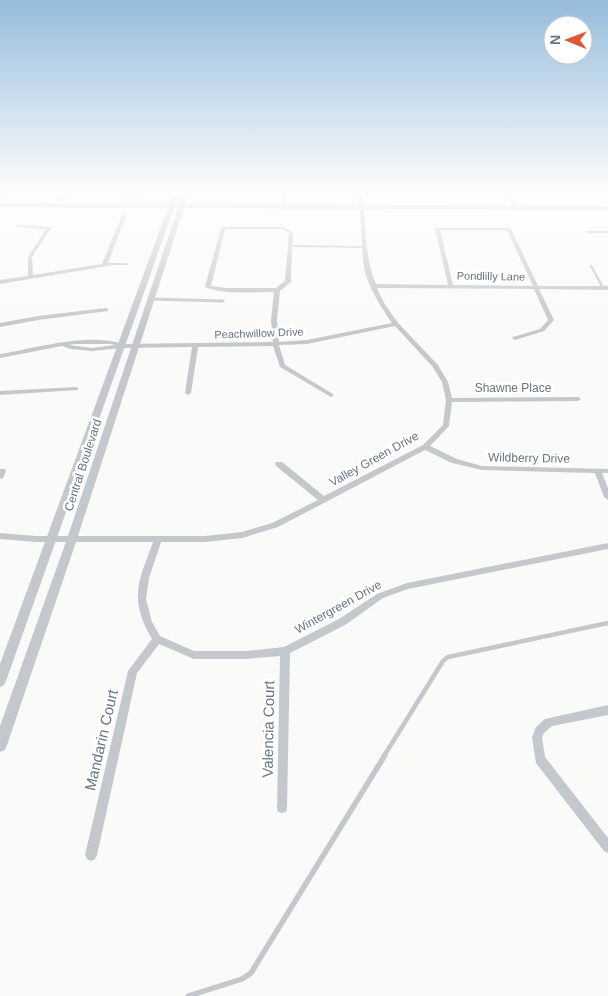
<svg xmlns="http://www.w3.org/2000/svg" width="608" height="996" font-family="Helvetica,sans-serif">
	<style>
		.lines { fill: none; stroke-linecap: round; stroke-linejoin: round }
		.service-far3 { stroke: #c3c8cc; stroke-width: 2.5 }
		.service-far2 { stroke: #c3c8cc; stroke-width: 3 }
		.service-far1 { stroke: #c3c8cc; stroke-width: 4.5 }
		.service { stroke: #c3c8cc; stroke-width: 5.5 }
		.minor { fill: #c3c8cc; fill-rule: evenodd }
		.tertiary { fill: #c3c8cc; fill-rule: evenodd }
		.labels { text-anchor: middle; dominant-baseline: central; stroke-width: 5; stroke-linejoin: round; paint-order: stroke }
		.far-street-label { font-size: 11px; fill: #657683; stroke: #fff }
		.street-label { font-size: 12px; fill: #657683; stroke: #fff }
		.near-street-label { font-size: 15px; fill: #657683; stroke: #fff }
	</style>
	<rect width="100%" height="100%" fill="#fafaf8"/>
	<g class="lines">
		<g class="service-far3">
			<path d="M 284,190 L 284,207"/>
			<path d="M 591,266 L 603,288"/>
		</g>
		<path class="service-far2" d="M 150,299 L 223,301"/>
		<path class="service-far1" d="M 384,756 L 443,661 L 448,657 L 608,623"/>
		<path class="service" d="M 188,996 L 242,979 L 251,973 L 385,755"/>
		<g class="minor">
			<path d="M 5,190 L 10,190 L 0,198 L 0,195 Z"/>
			<path d="M 60,190 L 64,190 L 60,197 L 68,197 L 72,190 L 76,190 L 71,199 L 55,199 L 55,198 Z"/>
			<path d="M 126,190 L 130,190 L 127,197 L 136,197 L 139,190 L 143,190 L 139,199 L 122,199 Z"/>
			<path d="M 357,190 L 361,190 C 367,221 363,255 376,284 L 448,285 L 435,228 L 509,228 L 511,229 L 538,286 L 608,286 L 608,290 L 539,289 L 554,320 L 544,331 L 515,340 L 512,338 L 513,337 L 540,329 L 548,320 L 534,289 L 377,288 L 384,303 L 398,323 L 438,365 L 448,382 L 452,398 L 578,397 L 581,399 L 578,401 L 452,402 L 449,426 L 430,446 L 457,459 L 482,466 L 608,469 L 608,473 L 602,473 L 608,488 L 608,500 L 604,497 L 595,473 L 482,470 L 452,463 L 425,450 L 278,527 L 242,538 L 205,542 L 161,542 L 149,578 L 146,599 L 152,622 L 160,636 L 194,651 L 246,651 L 284,647 L 339,619 L 377,594 L 407,583 L 608,543 L 608,549 L 408,589 L 383,598 L 345,625 L 290,653 L 287,808 L 286,812 L 282,813 L 278,812 L 277,808 L 280,656 L 246,659 L 194,659 L 159,644 L 137,673 L 97,855 L 95,859 L 91,861 L 87,859 L 85,855 L 128,671 L 152,639 C 145,627 138,612 138,598 C 137,579 147,560 153,542 L 36,542 L 0,539 L 0,533 L 36,536 L 205,536 L 242,532 L 272,523 L 318,500 L 276,466 L 275,464 L 276,462 L 282,462 L 324,496 L 423,445 L 443,425 L 446,400 L 442,382 L 432,366 L 395,326 L 307,344 L 279,345 L 285,365 L 333,394 L 333,396 L 331,397 L 280,367 L 273,346 L 198,347 L 191,393 L 188,395 L 185,393 L 192,347 L 121,348 L 92,351 L 71,349 L 62,346 L 0,358 L 0,354 C 36,348 88,332 123,344 L 273,342 L 271,320 L 274,292 C 255,292 223,295 205,287 L 221,228 L 223,227 L 283,227 L 293,232 L 293,245 L 362,246 L 360,207 ZM 225,229 L 282,229 L 289,233 L 285,281 L 276,288 L 226,288 L 211,286 ZM 440,230 L 507,230 L 533,286 L 453,285 ZM 292,247 L 362,248 C 363,256 363,264 365,272 C 370,290 381,307 392,323 L 307,340 L 279,342 L 277,320 L 280,291 L 291,282 ZM 75,344 L 110,344 L 115,345 L 92,348 L 68,345 Z"/>
			<path d="M 504,190 L 508,190 L 518,208 L 518,209 L 514,209 Z"/>
			<path d="M 122,215 L 126,216 L 108,263 L 126,263 L 128,264 L 128,265 L 113,265 L 0,284 L 0,280 L 28,276 L 28,257 L 46,229 L 18,227 L 16,227 L 16,225 L 49,227 L 51,228 L 32,257 L 33,275 L 102,264 Z"/>
			<path d="M 586,231 L 608,231 L 608,233 L 588,233 L 586,232 Z"/>
			<path d="M 106,308 L 108,309 L 108,311 L 38,320 L 0,327 L 0,323 L 38,316 Z"/>
			<path d="M 76,387 L 78,388 L 78,390 L 0,395 L 0,391 Z"/>
			<path d="M 0,469 L 5,469 L 6,471 L 3,478 L 0,479 Z"/>
			<path d="M 608,705 L 608,715 L 552,726 L 544,733 L 542,737 L 545,757 L 608,838 L 608,853 L 604,851 L 536,763 L 532,737 L 536,727 L 545,719 Z"/>
		</g>
		<path class="tertiary" d="M 174,190 L 180,190 L 175,204 L 179,204 L 184,190 L 190,190 L 185,204 L 608,206 L 608,210 L 184,208 L 77,539 L 7,745 L 5,750 L 0,752 L 0,726 L 67,539 L 178,208 L 174,208 L 6,681 L 4,685 L 0,687 L 0,664 L 168,208 L 0,207 L 0,203 L 169,204 Z"/>
	</g>
	<linearGradient id="sky" x2="0" y2="1"><stop stop-color="#96bcdc"/><stop offset="0.58" stop-color="#fdfdfc"/><stop offset="1" stop-color="#fdfdfc" stop-opacity="0"/></linearGradient>
	<rect width="608" height="330" fill="url(#sky)"/>
	<g class="labels">
		<g class="far-street-label">
			<text transform="translate(491 276) rotate(1)">Pondlilly Lane</text>
			<text transform="translate(259 333) rotate(-2)">Peachwillow Drive</text>
		</g>
		<g class="street-label">
			<text x="513" y="388">Shawne Place</text>
			<text transform="translate(529 458) rotate(1)">Wildberry Drive</text>
			<text transform="translate(374 459) rotate(-29)">Valley Green Drive</text>
			<text transform="translate(83 465) rotate(-72)">Central Boulevard</text>
			<text transform="translate(338 607) rotate(-29)">Wintergreen Drive</text>
		</g>
		<g class="near-street-label">
			<text transform="translate(268 729) rotate(-89)">Valencia Court</text>
			<text transform="translate(101 740) rotate(-77)">Mandarin Court</text>
		</g>
	</g>
	<g transform="translate(568 40) rotate(271)"><circle r="24" fill="#ffffff" stroke="#c1c8cd"/>
	<path d="M0-4L9 19L0 12L-9 19Z" fill="#e4572e"/>
	<text y="-8" font-size="14" font-weight="bold" text-anchor="middle" fill="#657683">N</text>
	</g>
</svg>
